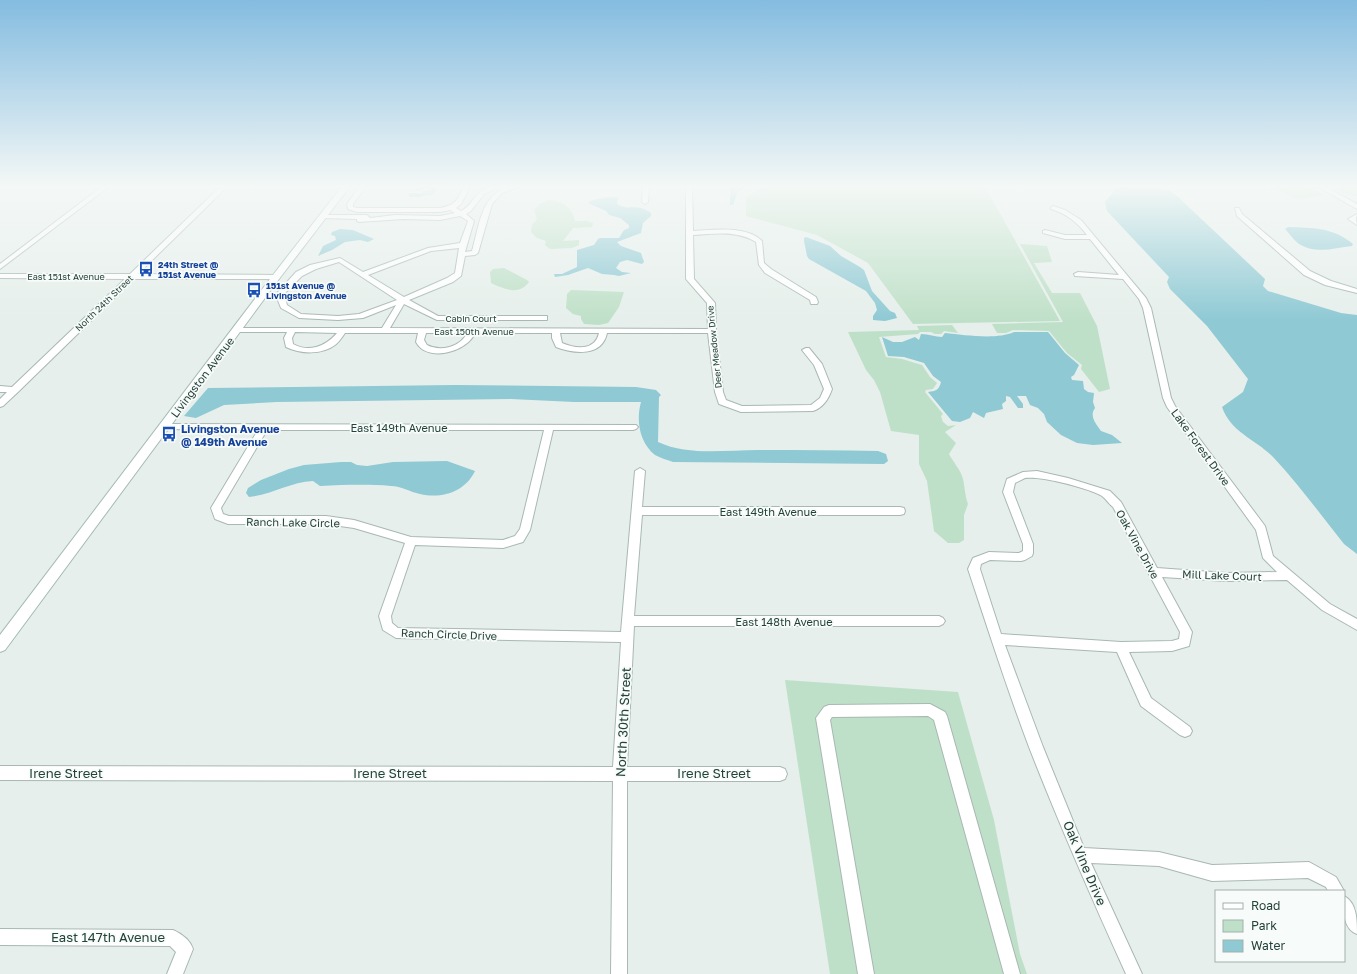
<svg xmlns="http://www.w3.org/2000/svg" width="1357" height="974" font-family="'Golos Text',sans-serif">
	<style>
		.green { fill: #bfe0c8 }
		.water { fill: #8ec9d4 }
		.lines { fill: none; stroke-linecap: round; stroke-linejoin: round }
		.street-casing { stroke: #a8b8b2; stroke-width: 2 }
		.secondary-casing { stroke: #a4bbb3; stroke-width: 2 }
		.street { fill: #fff; fill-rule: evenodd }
		.secondary { fill: #fff; fill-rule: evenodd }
		.labels { text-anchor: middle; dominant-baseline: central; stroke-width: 3.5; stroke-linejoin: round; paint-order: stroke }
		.far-transit-label { font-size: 9px; font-weight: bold; fill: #164399; stroke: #f7fbf9; text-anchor: start }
		.far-street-label { font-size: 9px; fill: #24423a; stroke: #f7fbf9 }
		.street-label { font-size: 11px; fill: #24423a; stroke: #f7fbf9 }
		.transit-label { font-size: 11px; font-weight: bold; fill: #164399; stroke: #f7fbf9; text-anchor: start }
		.near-street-label { font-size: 13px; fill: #24423a; stroke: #f7fbf9 }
	</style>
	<rect width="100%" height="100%" fill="#e6efeb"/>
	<g class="green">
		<path d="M 767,185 L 984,185 L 1060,321 L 913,324 L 868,263 L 817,235 L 746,216 L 746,197 Z"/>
		<path d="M 1261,185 L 1307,185 L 1324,195 L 1297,199 L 1285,193 Z"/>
		<path d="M 1328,185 L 1357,185 L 1357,196 L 1342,193 Z"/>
		<path d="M 548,200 C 562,200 573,208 575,221 L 587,221 L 593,223 L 592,227 L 573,228 L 563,241 L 579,240 L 579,245 L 572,248 L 550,249 L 545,245 L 546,241 L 537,238 L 531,232 L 532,225 L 537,219 L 534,210 L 540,204 Z"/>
		<path d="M 1020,244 L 1047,246 L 1052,262 L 1034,263 L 1052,293 L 1080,293 L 1097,326 L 1110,389 L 1099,392 L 1081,369 L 1082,365 L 1067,353 L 1049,331 L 1013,330 L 1006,333 L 997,333 L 992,324 L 1063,322 Z"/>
		<path d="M 504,268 L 527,280 L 529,282 C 519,296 504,289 491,283 L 490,272 L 493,269 Z"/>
		<path d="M 571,290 L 624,292 L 619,307 L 608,323 L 599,325 L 584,324 L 581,319 L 581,316 L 573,314 L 566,308 L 567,294 Z"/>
		<path d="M 952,325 L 958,333 L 944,331 L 941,334 L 935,334 L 931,332 L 920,332 L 918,334 L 879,337 L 886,357 L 902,359 L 922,365 L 930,377 L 937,383 L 933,389 L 926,390 L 925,392 L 943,414 L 941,416 L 943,422 L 948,426 L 956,425 L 945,432 L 956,443 L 949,454 C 953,462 961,470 963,479 C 965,488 965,496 968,504 L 964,515 L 964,540 L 959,543 L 948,543 L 934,531 L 927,481 L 919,464 L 919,435 L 891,431 L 880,392 L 874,380 L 866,370 L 848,332 L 919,330 L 917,326 Z"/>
		<path d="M 785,680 L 958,692 L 994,820 L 1020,954 L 1027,974 L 830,974 Z"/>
	</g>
	<g class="water">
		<path d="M 425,185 L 430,185 L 437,190 L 431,195 L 422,196 L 421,197 L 409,197 L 410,195 L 408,194 L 410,193 L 428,193 L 422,193 L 423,191 L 431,190 L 428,188 L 418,191 L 414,189 Z"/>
		<path d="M 730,185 L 749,185 L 738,192 L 733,205 L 730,205 Z"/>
		<path d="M 1123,187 L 1169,190 L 1176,195 L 1265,279 L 1263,286 L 1268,291 L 1341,313 L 1357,315 L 1357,554 L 1344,544 C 1321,515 1299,485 1274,458 C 1256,439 1231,433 1222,407 L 1243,392 L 1248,379 L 1207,326 L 1170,289 L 1167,282 L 1169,277 L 1107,211 L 1105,202 L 1115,190 Z"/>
		<path d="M 615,197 L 618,198 L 617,204 C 628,212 636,202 651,213 L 651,216 L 643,223 L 641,233 L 617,242 L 621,246 L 641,253 L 644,262 L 642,264 L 627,260 L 620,262 L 616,268 L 622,272 L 631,273 L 619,276 L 614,275 L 602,274 L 588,268 L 568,275 L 555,277 L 554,274 L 562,274 L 577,267 L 577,250 L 594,245 L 598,239 L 600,238 L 619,238 L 624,230 L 629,228 L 629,225 L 620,218 L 609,215 L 606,211 L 588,203 C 594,198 606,198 615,197 Z"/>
		<path d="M 1288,227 C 1312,228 1333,227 1353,244 L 1352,246 C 1335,248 1316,254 1301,245 C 1295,242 1290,234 1285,229 Z"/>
		<path d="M 340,229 L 353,230 L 374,239 L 368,242 L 360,240 L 345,242 L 332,250 L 318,256 L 323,246 L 336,240 L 335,236 L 331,235 L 332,232 Z"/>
		<path d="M 806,237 L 830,246 L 841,256 L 860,267 L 864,270 L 872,291 L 890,311 L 895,313 L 897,318 L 885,321 L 873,320 L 873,316 L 877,310 L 875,303 L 866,291 L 809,259 L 807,256 L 804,241 L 804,238 Z"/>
		<path d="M 1014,332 L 1048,332 L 1065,353 L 1079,365 L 1074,375 L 1071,377 L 1072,380 L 1083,381 L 1084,389 L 1088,392 L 1094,393 L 1093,402 L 1095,408 C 1089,416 1096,424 1101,431 L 1112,435 L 1122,443 L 1093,445 L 1077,443 L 1061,435 L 1047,422 L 1044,414 L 1038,408 L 1030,405 L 1026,396 L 1017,396 L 1023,404 L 1023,408 L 1018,408 L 1010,397 L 1006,396 L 1006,401 L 1002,404 L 1003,409 L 986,413 L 984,418 L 973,412 L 970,418 L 960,422 L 952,421 L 928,392 C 936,391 939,390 941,382 L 933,376 L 924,363 L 904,357 L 888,356 L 882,337 L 893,342 L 902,342 L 915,337 L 919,340 L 921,334 C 929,334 935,337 942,337 L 945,333 C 964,335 997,340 1014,332 Z"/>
		<path d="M 455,385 L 636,387 L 656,390 L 661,395 L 659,397 L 658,442 C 688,456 726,450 758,450 C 798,450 838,450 878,451 L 886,454 L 888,461 L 884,464 L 673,462 C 668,460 660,458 655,455 C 639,442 636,420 641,402 L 574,402 L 511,399 L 277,402 L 224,405 L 196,418 L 184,416 L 208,388 Z"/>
		<path d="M 447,461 L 475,471 C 465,492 442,499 420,494 C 410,492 401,486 391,486 C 367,484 344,485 320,486 L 313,481 C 290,482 271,495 249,497 L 246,493 L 248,488 L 261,480 L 289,469 L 304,465 L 341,462 L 351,462 L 357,465 L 367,466 L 393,462 Z"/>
	</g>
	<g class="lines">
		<g class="street-casing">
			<g id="street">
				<path d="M 104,185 L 111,185 L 0,269 L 0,264 Z"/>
				<path d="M 222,185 L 229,185 L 138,274 L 276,275 L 280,277 L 279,279 L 134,279 L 18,392 L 3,406 L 0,407 L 0,399 L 7,392 L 0,392 L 0,386 L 12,387 L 125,279 L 0,278 L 0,274 L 130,274 Z"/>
				<path d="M 361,185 L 367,185 L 353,204 L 353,207 L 357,208 L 440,208 C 457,205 457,199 465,185 L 471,185 L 461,204 L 456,208 L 461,211 C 470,207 472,199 479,193 C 485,187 496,185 504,185 L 484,194 L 471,211 L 466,214 L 474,221 L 465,252 L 472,251 C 481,219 482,185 524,185 L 502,193 L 492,204 L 478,253 L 475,255 L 465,256 L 461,276 L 453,282 L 409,300 L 438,316 L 547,316 L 547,320 L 437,320 L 404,304 L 390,328 L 708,329 L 707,303 L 686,279 L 686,185 L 692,185 L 693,231 C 714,230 746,225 762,241 L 764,263 L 771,269 L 816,297 L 818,302 L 817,304 L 811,304 L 810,300 L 765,273 L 759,265 L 756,242 C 737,230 714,234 693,235 L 694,279 L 715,303 L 716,331 L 723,392 L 726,400 L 742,406 L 811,405 L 820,398 L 824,389 L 814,365 L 802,350 L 806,348 L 809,348 L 822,364 L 832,389 C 829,398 823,408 813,411 L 741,412 L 719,404 L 715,392 L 708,333 L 607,333 C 602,357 574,354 556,347 L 552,338 L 552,333 L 475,333 C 467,352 427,363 416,342 L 418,333 L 345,333 C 342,337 339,342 335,345 C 322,355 300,354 286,347 L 284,338 L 287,332 L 233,332 L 232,330 L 236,328 L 382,328 L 396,305 L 363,318 L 338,320 L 299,318 L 281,308 L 277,298 L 278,292 L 296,272 L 310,265 L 340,258 L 363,272 L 428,248 L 460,243 L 468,221 L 460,216 L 440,220 L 403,219 L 359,222 L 357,221 L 357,219 L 322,218 L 322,216 L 324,215 L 367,215 L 370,218 L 395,215 L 440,216 L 455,213 L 450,210 L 440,212 L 357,212 L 348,209 L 347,204 ZM 459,248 L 455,273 L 447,278 L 404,297 L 368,275 L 431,251 ZM 339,262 L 397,300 L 359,314 L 338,316 L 301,314 L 287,305 L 285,298 L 286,292 L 302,276 L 316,269 ZM 295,332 L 337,333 C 326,346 309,353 293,344 L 292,338 ZM 426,333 L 467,333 C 461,347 440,352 427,345 L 424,340 ZM 560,333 L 599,333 C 595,351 576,349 562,343 Z"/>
				<path d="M 643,185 L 649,185 L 648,202 L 645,204 L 642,202 Z"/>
				<path d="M 1315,185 L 1322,185 L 1357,204 L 1357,209 Z"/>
				<path d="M 1053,206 L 1065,210 L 1081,220 L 1146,298 L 1151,308 L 1171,398 L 1175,406 L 1265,526 L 1273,556 L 1330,604 L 1357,619 L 1357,630 L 1322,610 L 1287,580 L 1226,581 L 1162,577 L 1192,632 L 1189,646 L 1172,651 L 1129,652 L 1151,698 L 1190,727 L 1192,731 L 1190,735 L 1185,737 L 1180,735 L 1141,706 L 1117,652 L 1005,645 L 1043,747 L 1084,848 L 1159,852 L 1212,865 L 1309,862 L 1336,877 L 1344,891 L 1328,891 L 1326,887 L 1308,878 L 1212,881 L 1159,866 L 1091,863 L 1142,974 L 1126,974 C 1092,899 1059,824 1029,747 C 1007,689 988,629 968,569 L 973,558 L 989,552 L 1019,553 L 1023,551 L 1023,544 L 1003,492 L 1007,479 L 1023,472 L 1037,471 L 1068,478 L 1110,491 L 1121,502 L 1157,568 L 1226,573 L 1277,572 L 1263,558 L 1256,530 L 1167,407 L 1163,398 L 1143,308 L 1139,299 L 1123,279 L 1075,276 L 1074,274 L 1078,272 L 1119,275 L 1090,239 L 1065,239 L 1043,233 L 1043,231 L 1045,230 L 1065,235 L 1087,235 C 1077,222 1067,214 1051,209 L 1051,207 ZM 1025,478 C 1042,476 1088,488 1102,496 C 1106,499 1109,504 1113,507 L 1180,632 L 1179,639 L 1172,641 L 1121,642 L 1001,634 L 980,569 L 981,564 L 990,560 L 1021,561 L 1025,560 L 1032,556 L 1033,553 L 1033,544 L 1013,492 L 1015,483 Z"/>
				<path d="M 1235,208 L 1239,208 L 1242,214 L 1310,271 L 1331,281 L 1357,289 L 1357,293 L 1325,285 L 1304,275 L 1237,216 Z"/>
				<path d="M 1357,214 L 1356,219 L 1357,225 L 1348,219 Z"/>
				<path d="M 164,424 L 636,425 L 638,427 L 636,429 L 633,430 L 553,430 L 530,530 L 523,542 L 503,548 L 415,545 L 391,616 L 392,623 L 398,628 L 621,632 L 635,471 L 640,468 L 645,471 L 642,507 L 900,507 L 904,508 L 905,511 L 904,514 L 900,515 L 642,515 L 634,616 L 939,616 L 943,618 L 945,621 L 943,624 L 939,626 L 634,626 L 627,767 L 780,767 L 785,769 L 787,774 L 785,779 L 780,781 L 627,781 L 627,974 L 611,974 L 613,781 L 0,780 L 0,766 L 613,767 L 621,642 L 396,638 L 383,630 L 379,616 L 405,543 L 354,528 L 326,524 L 228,524 L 215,519 L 211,508 L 258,430 L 161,429 L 159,427 ZM 267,430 L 544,430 L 520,529 L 515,536 L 503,540 L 411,537 L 354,520 L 326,516 L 229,516 L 223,514 L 221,508 Z"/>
				<path d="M 930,704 L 945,712 L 947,716 L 1020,974 L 1004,974 L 934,720 L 928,716 L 832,717 L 830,720 L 874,974 L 858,974 L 816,718 L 824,707 L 829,705 Z"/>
				<path d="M 1344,896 C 1357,903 1357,920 1357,934 C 1342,928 1344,910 1344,896 Z"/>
				<path d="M 0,929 L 173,930 C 182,934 190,940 193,949 L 183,974 L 167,974 L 176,952 L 170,946 L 0,945 Z"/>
			</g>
		</g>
		<g class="secondary-casing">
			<path id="secondary" d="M 343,185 L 351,185 L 279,279 L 5,650 L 0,652 L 0,635 L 273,275 Z"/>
		</g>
		<use href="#street" class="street"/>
		<use href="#secondary" class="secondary"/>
	</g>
	<linearGradient id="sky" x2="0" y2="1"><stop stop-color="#84bce0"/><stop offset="0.58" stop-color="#f4f8f6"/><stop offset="1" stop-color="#f4f8f6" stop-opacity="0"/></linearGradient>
	<rect width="1357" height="321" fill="url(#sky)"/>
	<defs>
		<g id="bus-bare" transform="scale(1.2)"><path d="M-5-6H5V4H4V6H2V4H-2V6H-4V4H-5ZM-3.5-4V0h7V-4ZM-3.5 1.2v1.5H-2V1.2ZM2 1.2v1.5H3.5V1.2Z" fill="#1a4fb4" stroke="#f7fbf9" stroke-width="2.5" paint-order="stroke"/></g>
	</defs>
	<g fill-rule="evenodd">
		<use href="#bus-bare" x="146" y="269"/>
		<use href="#bus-bare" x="254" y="290"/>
		<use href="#bus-bare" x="169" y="434"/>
	</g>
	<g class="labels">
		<g class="far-transit-label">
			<text x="158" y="264">24th Street @<tspan x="158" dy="10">151st Avenue</tspan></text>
			<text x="266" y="285">151st Avenue @<tspan x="266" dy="10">Livingston Avenue</tspan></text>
		</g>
		<g class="far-street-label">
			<text x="66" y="276">East 151st Avenue</text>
			<text transform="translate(104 303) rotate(-44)">North 24th Street</text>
			<text x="471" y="318">Cabin Court</text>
			<text x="474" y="331">East 150th Avenue</text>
			<text transform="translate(714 347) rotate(-96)">Deer Meadow Drive</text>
		</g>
		<g class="street-label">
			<text transform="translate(202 377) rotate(-53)">Livingston Avenue</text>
			<text x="399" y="427">East 149th Avenue</text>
			<text transform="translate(1201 447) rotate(54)">Lake Forest Drive</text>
			<text x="768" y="511">East 149th Avenue</text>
			<text transform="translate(293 522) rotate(1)">Ranch Lake Circle</text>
			<text transform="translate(1138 544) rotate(61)">Oak Vine Drive</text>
			<text transform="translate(1222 575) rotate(2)">Mill Lake Court</text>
			<text x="784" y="621">East 148th Avenue</text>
			<text transform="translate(449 634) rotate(2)">Ranch Circle Drive</text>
		</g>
		<g class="transit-label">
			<text x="181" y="428">Livingston Avenue<tspan x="181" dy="13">@ 149th Avenue</tspan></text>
		</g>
		<g class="near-street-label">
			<text transform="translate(623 722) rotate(-87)">North 30th Street</text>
			<text x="66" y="773">Irene Street</text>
			<text x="390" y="773">Irene Street</text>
			<text x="714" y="773">Irene Street</text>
			<text transform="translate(1085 863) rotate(67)">Oak Vine Drive</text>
			<text x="108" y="937">East 147th Avenue</text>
		</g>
	</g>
	<rect x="1215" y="890" width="130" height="72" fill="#f7fbf9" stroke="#a3b1ad"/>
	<rect x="1223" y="903" width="20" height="6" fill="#ffffff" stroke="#a3b1ad"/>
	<text x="1251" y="910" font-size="12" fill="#24423a">Road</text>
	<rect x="1223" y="920" width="20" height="12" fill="#bfe0c8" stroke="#a3b1ad"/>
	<text x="1251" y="930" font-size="12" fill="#24423a">Park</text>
	<rect x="1223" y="940" width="20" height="12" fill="#8ec9d4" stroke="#a3b1ad"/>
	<text x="1251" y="950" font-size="12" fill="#24423a">Water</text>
</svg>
